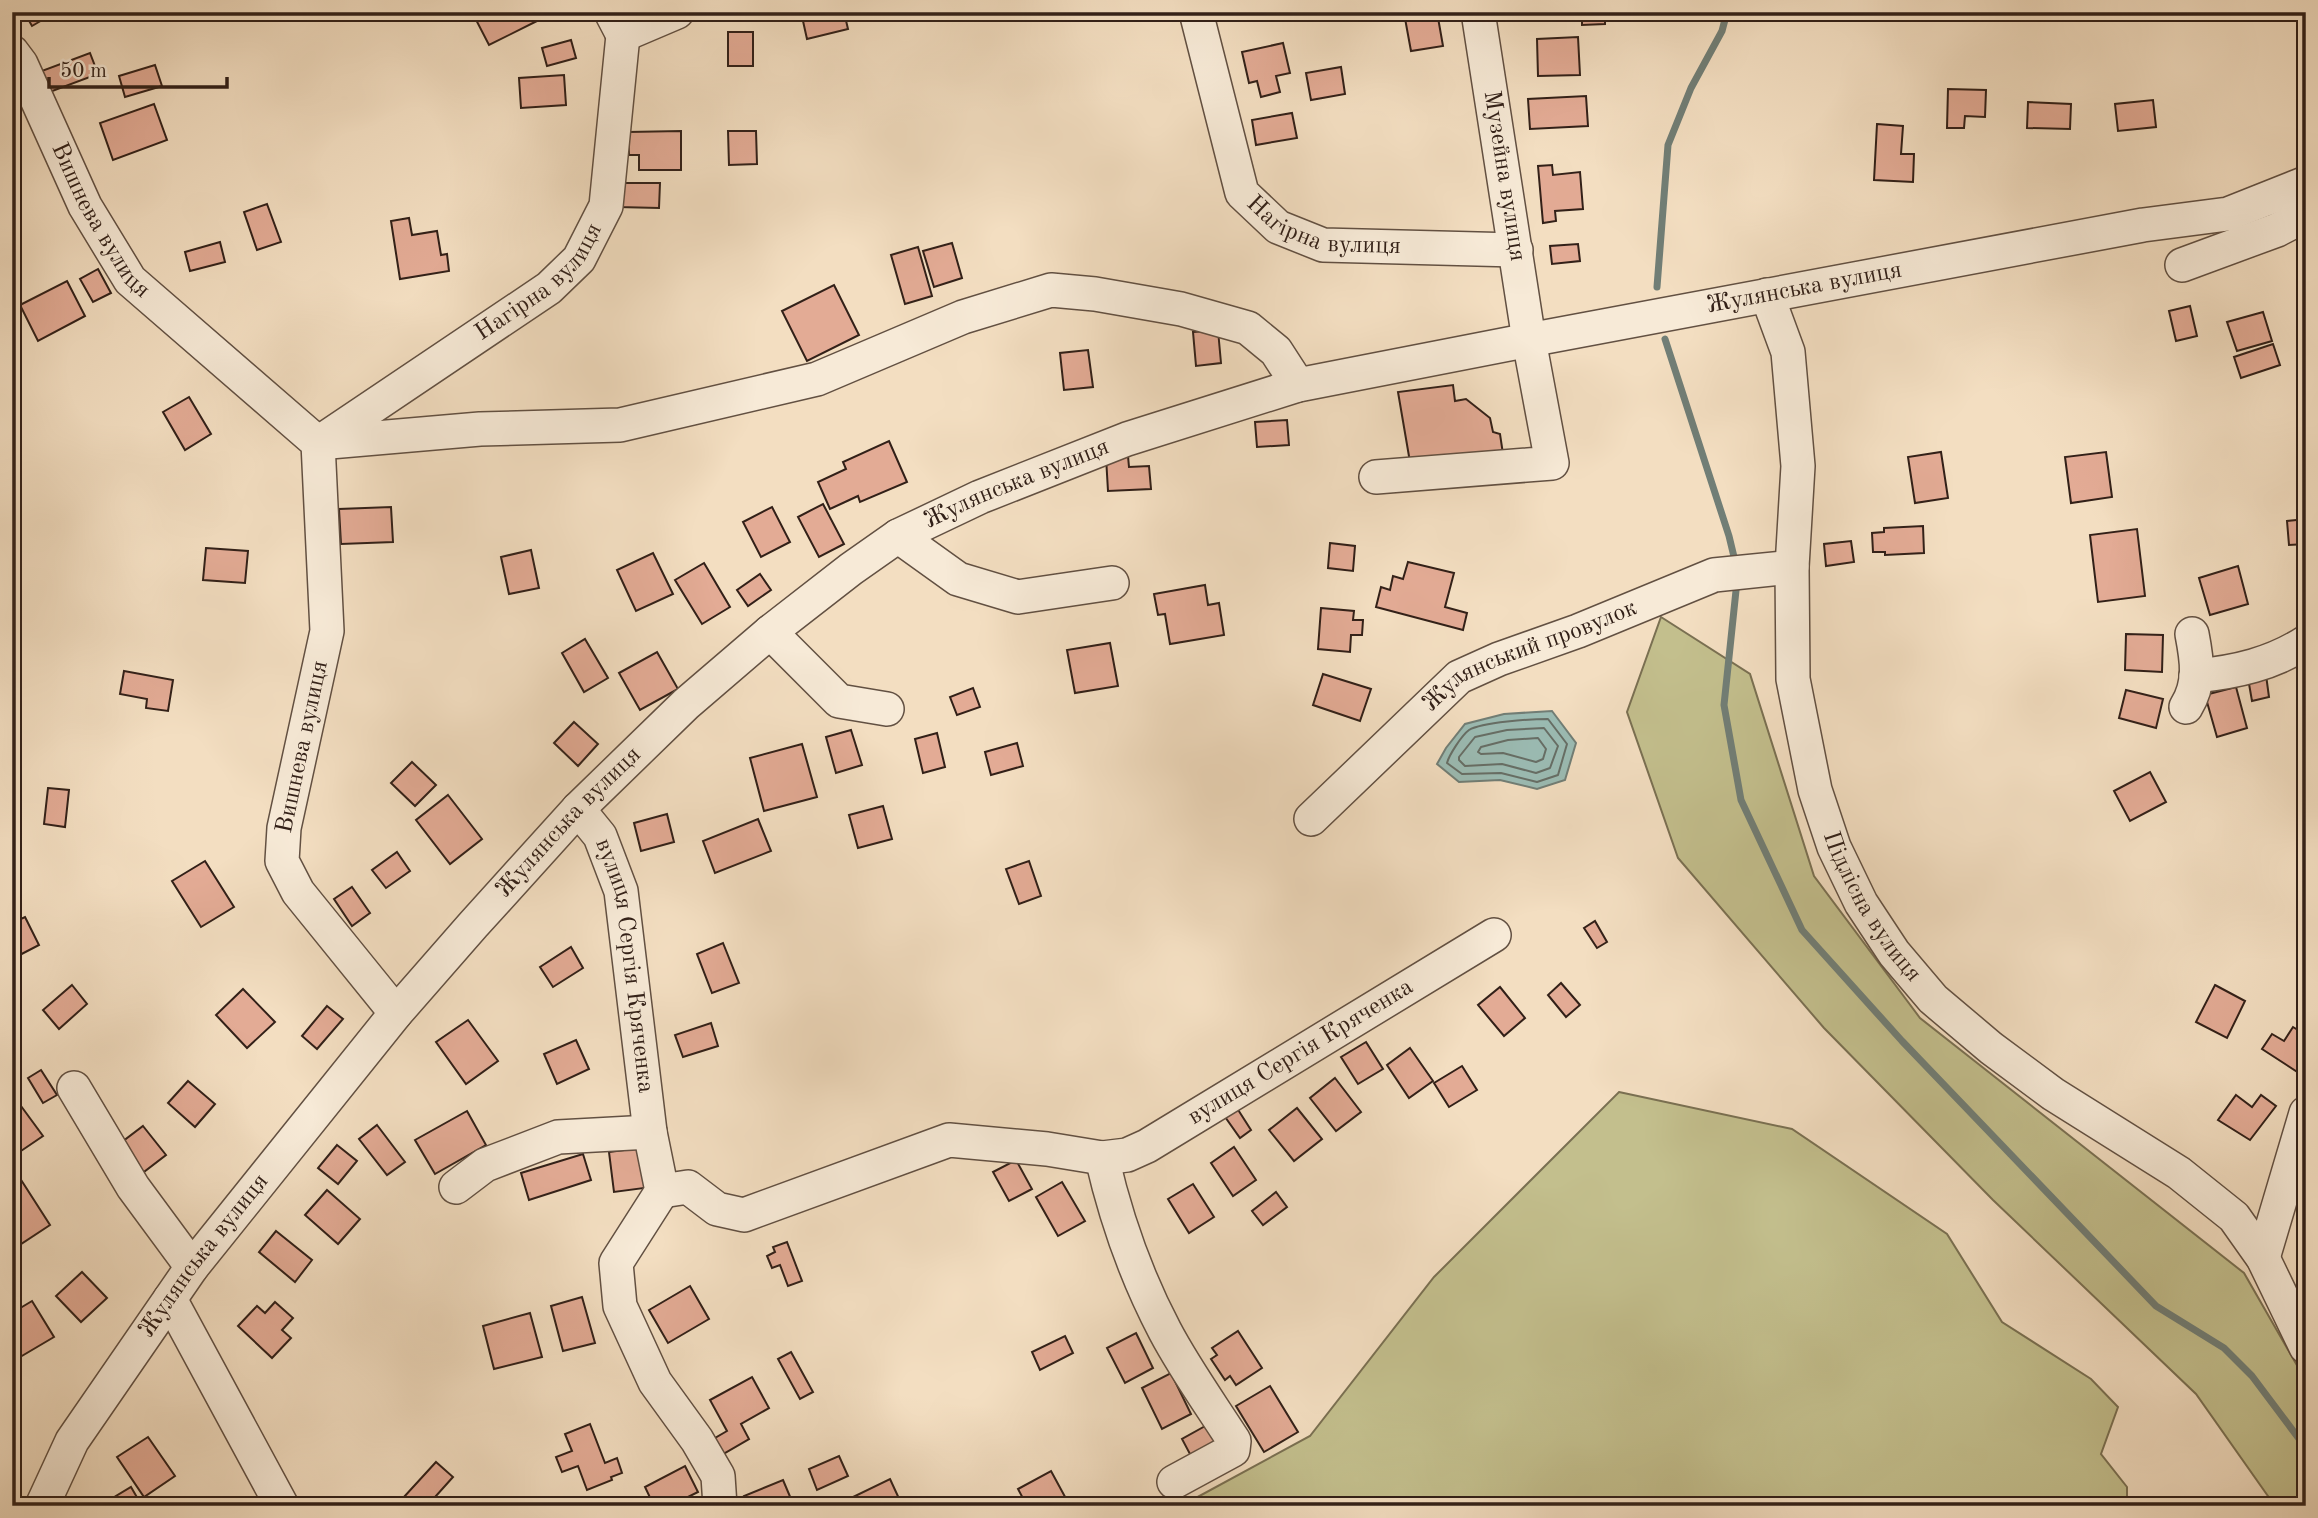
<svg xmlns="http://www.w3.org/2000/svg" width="2318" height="1518" font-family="'Old Standard TT',serif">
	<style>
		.green { fill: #c3bf8d; stroke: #7a7052; stroke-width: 2 }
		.water { fill: #9bbcb4; stroke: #717e76; stroke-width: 2 }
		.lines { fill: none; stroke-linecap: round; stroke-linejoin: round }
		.shore { stroke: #666e66; stroke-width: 2 }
		.stream { stroke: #717e76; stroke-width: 7 }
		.building { fill: #e3ab95; stroke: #322018; stroke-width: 2 }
		.minor-casing { stroke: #625042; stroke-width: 36 }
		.minor { stroke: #f7ead7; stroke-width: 33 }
		.labels { text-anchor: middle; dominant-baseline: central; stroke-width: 7; stroke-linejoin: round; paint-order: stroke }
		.street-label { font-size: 24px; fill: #322018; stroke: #f7ead7 }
	</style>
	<rect width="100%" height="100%" fill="#f3dec1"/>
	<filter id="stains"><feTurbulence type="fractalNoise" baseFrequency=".00286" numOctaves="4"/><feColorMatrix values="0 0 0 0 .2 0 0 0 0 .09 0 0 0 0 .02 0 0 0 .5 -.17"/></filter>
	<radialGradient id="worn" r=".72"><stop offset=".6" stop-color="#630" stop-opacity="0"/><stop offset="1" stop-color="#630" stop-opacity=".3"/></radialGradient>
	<g class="green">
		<path d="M 1661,617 L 1750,674 L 1814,876 L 1920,1018 L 2244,1273 L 2306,1381 L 2306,1506 L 2275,1506 L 2196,1394 L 1993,1200 L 1824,1028 L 1678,858 L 1627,712 Z"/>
		<path d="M 1619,1092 L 1792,1129 L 1947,1234 L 2002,1322 L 2091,1379 L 2118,1407 L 2101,1454 L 2127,1487 L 2127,1506 L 1181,1506 L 1310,1436 L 1434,1277 Z"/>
	</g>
	<path class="water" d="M 1552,711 L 1576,743 L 1565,780 L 1537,789 L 1500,780 L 1459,782 L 1437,764 L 1446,748 L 1465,724 L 1504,714 Z"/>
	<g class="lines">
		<g class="shore">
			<path d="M 1548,719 L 1567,744 L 1558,775 L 1537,782 L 1501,773 L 1462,774 L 1447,763 C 1449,755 1462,735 1469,730 C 1482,722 1532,719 1548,719 Z"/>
			<path d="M 1544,728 L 1558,746 L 1550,768 L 1536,773 L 1502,764 L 1465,766 L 1459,760 L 1459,757 L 1475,737 L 1507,730 Z"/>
			<path d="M 1538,738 L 1546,749 L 1543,759 L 1536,762 L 1503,753 L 1481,754 L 1478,752 L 1481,747 L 1508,740 Z"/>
		</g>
		<g class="stream">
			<path d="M 1657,287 L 1668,145 L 1691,88 L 1722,31 L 1727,12"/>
			<path d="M 1665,339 L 1729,536 L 1735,561"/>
			<path d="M 1737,581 L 1724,705 L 1741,800 L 1802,930 L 1902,1041 L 2156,1306 L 2224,1348 L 2252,1376 L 2306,1448"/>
		</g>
	</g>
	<g class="building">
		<path d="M 24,12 L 56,12 L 32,26 Z"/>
		<path d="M 472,12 L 532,12 L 537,21 L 489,45 Z"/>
		<path d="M 801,12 L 844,12 L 848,29 L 807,39 Z"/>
		<path d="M 1437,12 L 1443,46 L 1411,51 L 1404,13 Z"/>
		<path d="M 1582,12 L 1605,12 L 1605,24 L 1582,25 Z"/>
		<rect x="728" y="32" width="25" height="34"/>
		<path d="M 1578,37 L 1580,75 L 1538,76 L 1537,39 Z"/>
		<path d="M 571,40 L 576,58 L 547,66 L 542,48 Z"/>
		<path d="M 1283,43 L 1290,73 L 1276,76 L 1280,92 L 1261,97 L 1257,81 L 1249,83 L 1242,52 Z"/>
		<path d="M 90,53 L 98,74 L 47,93 L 39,72 Z"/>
		<path d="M 155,65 L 162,86 L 125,97 L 119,76 Z"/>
		<path d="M 1341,67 L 1345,94 L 1311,100 L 1306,73 Z"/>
		<path d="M 564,75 L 566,105 L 521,108 L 519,78 Z"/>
		<path d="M 1948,89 L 1986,90 L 1985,117 L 1965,116 L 1964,128 L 1947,128 Z"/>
		<path d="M 1586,96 L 1588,126 L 1530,129 L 1528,99 Z"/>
		<path d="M 2153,100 L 2156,127 L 2118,131 L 2115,104 Z"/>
		<path d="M 2028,102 L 2071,104 L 2070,129 L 2027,128 Z"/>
		<path d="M 154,104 L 167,140 L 113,160 L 100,123 Z"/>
		<path d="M 1292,113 L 1297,138 L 1256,145 L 1252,120 Z"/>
		<path d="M 1877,124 L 1903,126 L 1901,154 L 1914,154 L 1913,182 L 1874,180 Z"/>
		<path d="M 681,131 L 681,170 L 639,170 L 639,155 L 629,155 L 628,132 Z"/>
		<path d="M 728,131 L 756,131 L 757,164 L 729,165 Z"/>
		<path d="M 1552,165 L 1553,175 L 1580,172 L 1583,209 L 1555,211 L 1556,221 L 1543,223 L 1538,166 Z"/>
		<path d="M 619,183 L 660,183 L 659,208 L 618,207 Z"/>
		<path d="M 267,204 L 281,242 L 257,250 L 244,212 Z"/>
		<path d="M 409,218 L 412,235 L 437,231 L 441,255 L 447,254 L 449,271 L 400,279 L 391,221 Z"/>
		<path d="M 220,242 L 225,262 L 190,271 L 185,252 Z"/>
		<path d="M 952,243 L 962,278 L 934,287 L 923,251 Z"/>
		<path d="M 1578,244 L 1580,261 L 1552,264 L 1550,246 Z"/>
		<path d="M 918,247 L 932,296 L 905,304 L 891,255 Z"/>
		<path d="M 98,269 L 111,293 L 93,302 L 80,279 Z"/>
		<path d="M 67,281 L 85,316 L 38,341 L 20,305 Z"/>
		<path d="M 834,285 L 859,335 L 807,361 L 782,311 Z"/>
		<path d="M 2190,306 L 2197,336 L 2176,341 L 2169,311 Z"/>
		<path d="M 2263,312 L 2272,341 L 2237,351 L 2227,322 Z"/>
		<path d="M 1218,330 L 1221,363 L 1196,366 L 1193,332 Z"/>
		<path d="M 2273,344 L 2280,365 L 2241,378 L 2234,357 Z"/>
		<path d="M 1088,350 L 1093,387 L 1064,390 L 1060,353 Z"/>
		<path d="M 1453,385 L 1455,401 L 1466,399 L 1490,418 L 1493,432 L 1500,434 L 1503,454 L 1411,468 L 1398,392 Z"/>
		<path d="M 189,397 L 211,434 L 185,450 L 163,412 Z"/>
		<path d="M 1287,420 L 1289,445 L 1257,447 L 1255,422 Z"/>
		<path d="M 889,441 L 907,482 L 860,502 L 858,496 L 830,509 L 818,482 L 846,469 L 843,462 Z"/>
		<path d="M 1941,452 L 1948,498 L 1915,503 L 1908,457 Z"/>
		<path d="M 2106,452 L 2112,497 L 2071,503 L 2065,457 Z"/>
		<path d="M 1128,456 L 1129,467 L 1149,466 L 1151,489 L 1108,491 L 1106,457 Z"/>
		<path d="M 823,504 L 844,544 L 819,557 L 798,517 Z"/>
		<path d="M 391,507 L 393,542 L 341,544 L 339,509 Z"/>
		<path d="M 772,507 L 790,542 L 761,557 L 743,522 Z"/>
		<path d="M 2306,519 L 2306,544 L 2289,545 L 2287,521 Z"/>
		<path d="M 1923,526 L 1924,553 L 1885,555 L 1885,552 L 1873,552 L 1872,533 L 1884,532 L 1884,528 Z"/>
		<path d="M 2137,529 L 2145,596 L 2098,602 L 2090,535 Z"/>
		<path d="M 1851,541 L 1854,562 L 1826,566 L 1824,544 Z"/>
		<path d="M 1330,543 L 1355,546 L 1353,571 L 1328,568 Z"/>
		<path d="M 206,548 L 248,551 L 245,583 L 203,580 Z"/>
		<path d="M 531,550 L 539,588 L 509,594 L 501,557 Z"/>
		<path d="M 653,553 L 673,594 L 636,611 L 617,570 Z"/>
		<path d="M 1408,562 L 1454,573 L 1445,607 L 1467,613 L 1463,630 L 1376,607 L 1381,587 L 1390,590 L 1393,576 L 1403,579 Z"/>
		<path d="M 704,563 L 730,607 L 702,624 L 675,580 Z"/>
		<path d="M 2238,566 L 2248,604 L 2210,615 L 2199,578 Z"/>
		<path d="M 760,574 L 771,590 L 748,606 L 737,590 Z"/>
		<path d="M 1205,585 L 1208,605 L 1219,603 L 1224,635 L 1170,644 L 1165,614 L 1158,615 L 1154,594 Z"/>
		<path d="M 1321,608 L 1354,611 L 1353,620 L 1363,620 L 1362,635 L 1351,635 L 1350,652 L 1318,649 Z"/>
		<path d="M 2126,634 L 2163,635 L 2162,672 L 2125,670 Z"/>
		<path d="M 585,639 L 608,678 L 584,692 L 562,653 Z"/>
		<path d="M 1110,643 L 1118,686 L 1075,693 L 1067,650 Z"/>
		<path d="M 657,652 L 678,689 L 640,710 L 619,673 Z"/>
		<path d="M 124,671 L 173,680 L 168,711 L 146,708 L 147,699 L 120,694 Z"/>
		<path d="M 1323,674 L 1371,689 L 1360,721 L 1313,705 Z"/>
		<path d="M 2266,675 L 2269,697 L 2252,701 L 2248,678 Z"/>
		<path d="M 2236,687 L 2247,728 L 2217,737 L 2205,695 Z"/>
		<path d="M 973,688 L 980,707 L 957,715 L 950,697 Z"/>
		<path d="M 2126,690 L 2163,699 L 2156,728 L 2119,718 Z"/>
		<path d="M 574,722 L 598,744 L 578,766 L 554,743 Z"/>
		<path d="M 851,730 L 862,765 L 836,773 L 826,737 Z"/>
		<path d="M 937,733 L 945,767 L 923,773 L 915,739 Z"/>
		<path d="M 1017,743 L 1023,766 L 991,775 L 985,752 Z"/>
		<path d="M 802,744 L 817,797 L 764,811 L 750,758 Z"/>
		<path d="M 12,750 L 19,750 L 20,803 L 12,803 Z"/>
		<path d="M 412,762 L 436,785 L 415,806 L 391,783 Z"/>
		<path d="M 2150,772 L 2166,802 L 2130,821 L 2114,791 Z"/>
		<path d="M 48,788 L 69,790 L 65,827 L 44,824 Z"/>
		<path d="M 448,795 L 482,839 L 450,864 L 416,820 Z"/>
		<path d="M 883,806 L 892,839 L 858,848 L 849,815 Z"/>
		<path d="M 667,814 L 674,842 L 641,851 L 634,823 Z"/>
		<path d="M 758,819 L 771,851 L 715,873 L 703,841 Z"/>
		<path d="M 397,852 L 410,871 L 386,888 L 372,870 Z"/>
		<path d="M 205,861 L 234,907 L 201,927 L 172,881 Z"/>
		<path d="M 1029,861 L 1041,896 L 1019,904 L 1006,869 Z"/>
		<path d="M 352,887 L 370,913 L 352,926 L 334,899 Z"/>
		<path d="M 25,917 L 39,945 L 12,959 L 12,923 Z"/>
		<path d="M 1595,921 L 1607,942 L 1597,948 L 1584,928 Z"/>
		<path d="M 723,943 L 739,983 L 712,993 L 697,954 Z"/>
		<path d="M 571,947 L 583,968 L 553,987 L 540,967 Z"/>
		<path d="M 1561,983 L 1580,1005 L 1566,1017 L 1548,995 Z"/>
		<path d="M 72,985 L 87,1004 L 59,1029 L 43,1010 Z"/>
		<path d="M 2215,985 L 2245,1001 L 2227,1038 L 2196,1022 Z"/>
		<path d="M 1500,987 L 1525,1018 L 1504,1036 L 1478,1005 Z"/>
		<path d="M 243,989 L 275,1022 L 247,1048 L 216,1015 Z"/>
		<path d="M 327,1006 L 343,1019 L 317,1049 L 302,1036 Z"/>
		<path d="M 468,1020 L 498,1061 L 466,1084 L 436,1042 Z"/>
		<path d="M 711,1023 L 718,1046 L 683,1057 L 675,1035 Z"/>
		<path d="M 2293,1027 L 2306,1035 L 2306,1061 L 2299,1073 L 2262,1049 L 2272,1034 L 2284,1041 Z"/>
		<path d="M 576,1040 L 589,1069 L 557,1084 L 544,1054 Z"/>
		<path d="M 1366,1042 L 1383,1069 L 1358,1084 L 1341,1057 Z"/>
		<path d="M 1410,1048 L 1433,1081 L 1409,1098 L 1387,1065 Z"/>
		<path d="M 1462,1066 L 1477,1090 L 1449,1107 L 1434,1083 Z"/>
		<path d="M 41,1070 L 57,1095 L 43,1103 L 28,1078 Z"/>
		<path d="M 1335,1078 L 1361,1112 L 1336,1131 L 1310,1098 Z"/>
		<path d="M 188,1081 L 215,1104 L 195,1127 L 168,1103 Z"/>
		<path d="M 2236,1095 L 2252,1107 L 2261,1095 L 2276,1106 L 2250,1140 L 2218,1120 Z"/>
		<path d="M 1235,1105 L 1251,1130 L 1240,1138 L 1223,1114 Z"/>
		<path d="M 21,1106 L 43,1136 L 21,1151 L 12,1139 L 12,1113 Z"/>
		<path d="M 1297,1108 L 1322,1139 L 1294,1161 L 1269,1130 Z"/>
		<path d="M 467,1111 L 486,1145 L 435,1174 L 415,1140 Z"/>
		<path d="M 377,1125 L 405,1162 L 387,1175 L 359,1139 Z"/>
		<path d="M 143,1126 L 166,1155 L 136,1178 L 114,1148 Z"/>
		<path d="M 337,1145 L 357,1161 L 338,1184 L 318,1168 Z"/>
		<path d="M 647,1147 L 652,1187 L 614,1192 L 609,1152 Z"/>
		<path d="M 1234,1147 L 1256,1180 L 1233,1196 L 1211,1163 Z"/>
		<path d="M 583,1154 L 591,1180 L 529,1200 L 521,1173 Z"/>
		<path d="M 1016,1160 L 1032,1189 L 1009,1201 L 993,1172 Z"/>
		<path d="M 16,1172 L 50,1225 L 18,1246 L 12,1237 L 12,1174 Z"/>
		<path d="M 1062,1182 L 1085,1221 L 1058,1236 L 1036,1197 Z"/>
		<path d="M 1193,1184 L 1214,1217 L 1189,1233 L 1168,1199 Z"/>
		<path d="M 327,1190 L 360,1219 L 338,1244 L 305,1215 Z"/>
		<path d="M 1276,1192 L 1287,1207 L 1263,1225 L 1252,1211 Z"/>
		<path d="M 276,1231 L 312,1260 L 295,1282 L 259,1252 Z"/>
		<path d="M 787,1242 L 802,1281 L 788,1286 L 780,1265 L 772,1268 L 767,1256 L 775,1252 L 773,1247 Z"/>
		<path d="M 82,1272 L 107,1298 L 81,1322 L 56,1296 Z"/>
		<path d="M 690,1286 L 709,1319 L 668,1343 L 649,1310 Z"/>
		<path d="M 582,1297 L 595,1343 L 563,1351 L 551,1306 Z"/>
		<path d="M 32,1301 L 54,1337 L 15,1360 L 12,1356 L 12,1313 Z"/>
		<path d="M 275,1302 L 293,1318 L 282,1330 L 291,1338 L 272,1358 L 238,1326 L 257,1306 L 265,1313 Z"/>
		<path d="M 530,1313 L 542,1357 L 494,1369 L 483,1326 Z"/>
		<path d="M 1238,1331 L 1262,1368 L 1236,1385 L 1230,1376 L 1225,1380 L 1211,1359 L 1217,1355 L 1212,1348 Z"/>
		<path d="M 1136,1333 L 1153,1368 L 1125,1383 L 1107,1348 Z"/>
		<path d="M 1065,1336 L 1073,1353 L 1040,1370 L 1032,1352 Z"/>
		<path d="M 791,1352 L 813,1392 L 800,1399 L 778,1359 Z"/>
		<path d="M 1171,1373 L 1191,1414 L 1162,1429 L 1142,1388 Z"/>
		<path d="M 752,1377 L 769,1408 L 741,1424 L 749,1439 L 718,1457 L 710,1441 L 727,1431 L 710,1400 Z"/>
		<path d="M 1270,1386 L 1298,1432 L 1264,1452 L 1236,1406 Z"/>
		<path d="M 590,1424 L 605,1463 L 617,1458 L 622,1473 L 611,1477 L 612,1480 L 587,1490 L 578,1466 L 562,1472 L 556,1457 L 572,1451 L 565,1434 Z"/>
		<path d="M 1207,1425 L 1216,1442 L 1191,1456 L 1182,1439 Z"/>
		<path d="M 148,1437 L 175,1476 L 144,1497 L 117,1457 Z"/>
		<path d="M 839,1456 L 848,1476 L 817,1490 L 809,1469 Z"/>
		<path d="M 436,1462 L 453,1477 L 427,1506 L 411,1506 L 403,1498 Z"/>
		<path d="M 685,1466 L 698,1492 L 670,1506 L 654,1506 L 645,1487 Z"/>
		<path d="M 1051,1471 L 1070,1506 L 1027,1506 L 1018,1489 Z"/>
		<path d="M 890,1479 L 902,1505 L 857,1506 L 853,1497 Z"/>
		<path d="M 783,1480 L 794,1506 L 748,1506 L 744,1496 Z"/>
		<path d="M 131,1487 L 142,1506 L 109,1506 L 106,1502 Z"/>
	</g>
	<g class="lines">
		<g class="minor-casing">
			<g id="minor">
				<path d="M 611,12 L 623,35 L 677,12"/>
				<path id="s1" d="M 1196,12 L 1242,193 L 1278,227 L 1323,245 L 1516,250"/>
				<path id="s2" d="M 12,52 L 21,64 L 85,206 L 130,280 L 318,443 L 327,631 L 284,828 L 282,861 L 298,892 L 396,1013"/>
				<path d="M 2182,265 L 2277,230 L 2306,215"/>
				<path id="s3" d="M 1767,295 L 1788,352 L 1798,466 L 1792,567 L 1793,679 L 1815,790 L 1834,847 L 1861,903 L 1894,953 L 1933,999 L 1991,1048 L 2053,1094 L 2179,1173 L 2234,1217 L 2263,1258 L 2306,1347"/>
				<path id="s4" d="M 320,442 L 549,288 L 579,259 L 606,206 L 623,35"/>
				<path d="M 318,443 L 480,429 L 620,425 L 817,379 L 963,317 L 1051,290 L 1095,294 L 1181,309 L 1248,328 L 1276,351 L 1298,385"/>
				<path d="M 1376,477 L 1552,463 L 1529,340 L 1478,12"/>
				<path d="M 898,536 L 958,579 L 1018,597 L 1112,583"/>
				<path d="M 770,632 L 839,701 L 887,709"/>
				<path d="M 2196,676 C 2236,672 2272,664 2306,642"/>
				<path d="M 2186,707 C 2201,683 2197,660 2192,634"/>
				<path id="s5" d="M 578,809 L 600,836 L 621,891 L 650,1132 L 662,1191 L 616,1263 L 620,1306 L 655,1382 L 697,1440 L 718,1476 L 720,1506"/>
				<path id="s6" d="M 1311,819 L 1459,677 L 1499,659 L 1578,631 L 1714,575 L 1792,567"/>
				<path d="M 74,1088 L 133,1187 L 192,1267"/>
				<path d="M 1102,1158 C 1116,1219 1136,1276 1165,1331 C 1185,1369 1211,1405 1234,1441 L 1233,1450 L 1174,1482"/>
				<path d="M 456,1187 L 485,1165 L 558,1137 L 650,1132"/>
				<path id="s7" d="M 662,1191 L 688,1187 L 717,1209 L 744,1215 L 949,1140 L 1047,1149 L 1102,1158 L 1127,1155 L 1147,1146 L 1494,935"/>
				<path d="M 2263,1258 L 2306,1113"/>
				<path d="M 170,1299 L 282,1506"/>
				<path id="s8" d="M 42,1506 L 72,1441 L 192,1267 L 396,1013 L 473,925 L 578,809 L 686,704 L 770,632 L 851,569 L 898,536 L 980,497 L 1127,439 L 1298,385 L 1529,340 L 2143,225 L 2228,214 L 2306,183"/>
			</g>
		</g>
		<use href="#minor" class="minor"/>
	</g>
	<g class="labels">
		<g class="street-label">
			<text transform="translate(1504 176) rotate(81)">Музейна вулиця</text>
			<text stroke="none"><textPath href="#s2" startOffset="191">Вишнева вулиця</textPath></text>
			<text stroke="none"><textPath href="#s1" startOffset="280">Нагірна вулиця</textPath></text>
			<text stroke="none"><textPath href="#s4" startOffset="273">Нагірна вулиця</textPath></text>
			<text stroke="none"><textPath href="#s8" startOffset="2247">Жулянська вулиця</textPath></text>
			<text stroke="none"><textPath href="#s8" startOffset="1433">Жулянська вулиця</textPath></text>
			<text stroke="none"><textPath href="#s6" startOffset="278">Жулянський провулок</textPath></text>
			<text transform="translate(303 747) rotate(-78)">Вишнева вулиця</text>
			<text stroke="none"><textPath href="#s8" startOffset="866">Жулянська вулиця</textPath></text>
			<text stroke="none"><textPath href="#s3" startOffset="632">Підлісна вулиця</textPath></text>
			<text stroke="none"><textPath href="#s5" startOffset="168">вулиця Сергія Кряченка</textPath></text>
			<text stroke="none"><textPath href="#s7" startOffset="690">вулиця Сергія Кряченка</textPath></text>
			<text stroke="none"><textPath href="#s8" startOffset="299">Жулянська вулиця</textPath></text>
		</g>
	</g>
	<rect width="2318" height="1518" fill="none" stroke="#f3dec1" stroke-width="42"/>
	<rect x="14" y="14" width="2290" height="1490" fill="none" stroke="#322018" stroke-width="3.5"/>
	<rect x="21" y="21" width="2276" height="1476" fill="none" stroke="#322018" stroke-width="2"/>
	<path d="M49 77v10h178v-10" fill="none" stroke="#322018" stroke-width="3.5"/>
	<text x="60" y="77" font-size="21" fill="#322018" stroke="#f7ead7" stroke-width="5" paint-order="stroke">50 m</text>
	<rect width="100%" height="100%" filter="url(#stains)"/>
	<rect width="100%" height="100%" fill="url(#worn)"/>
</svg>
